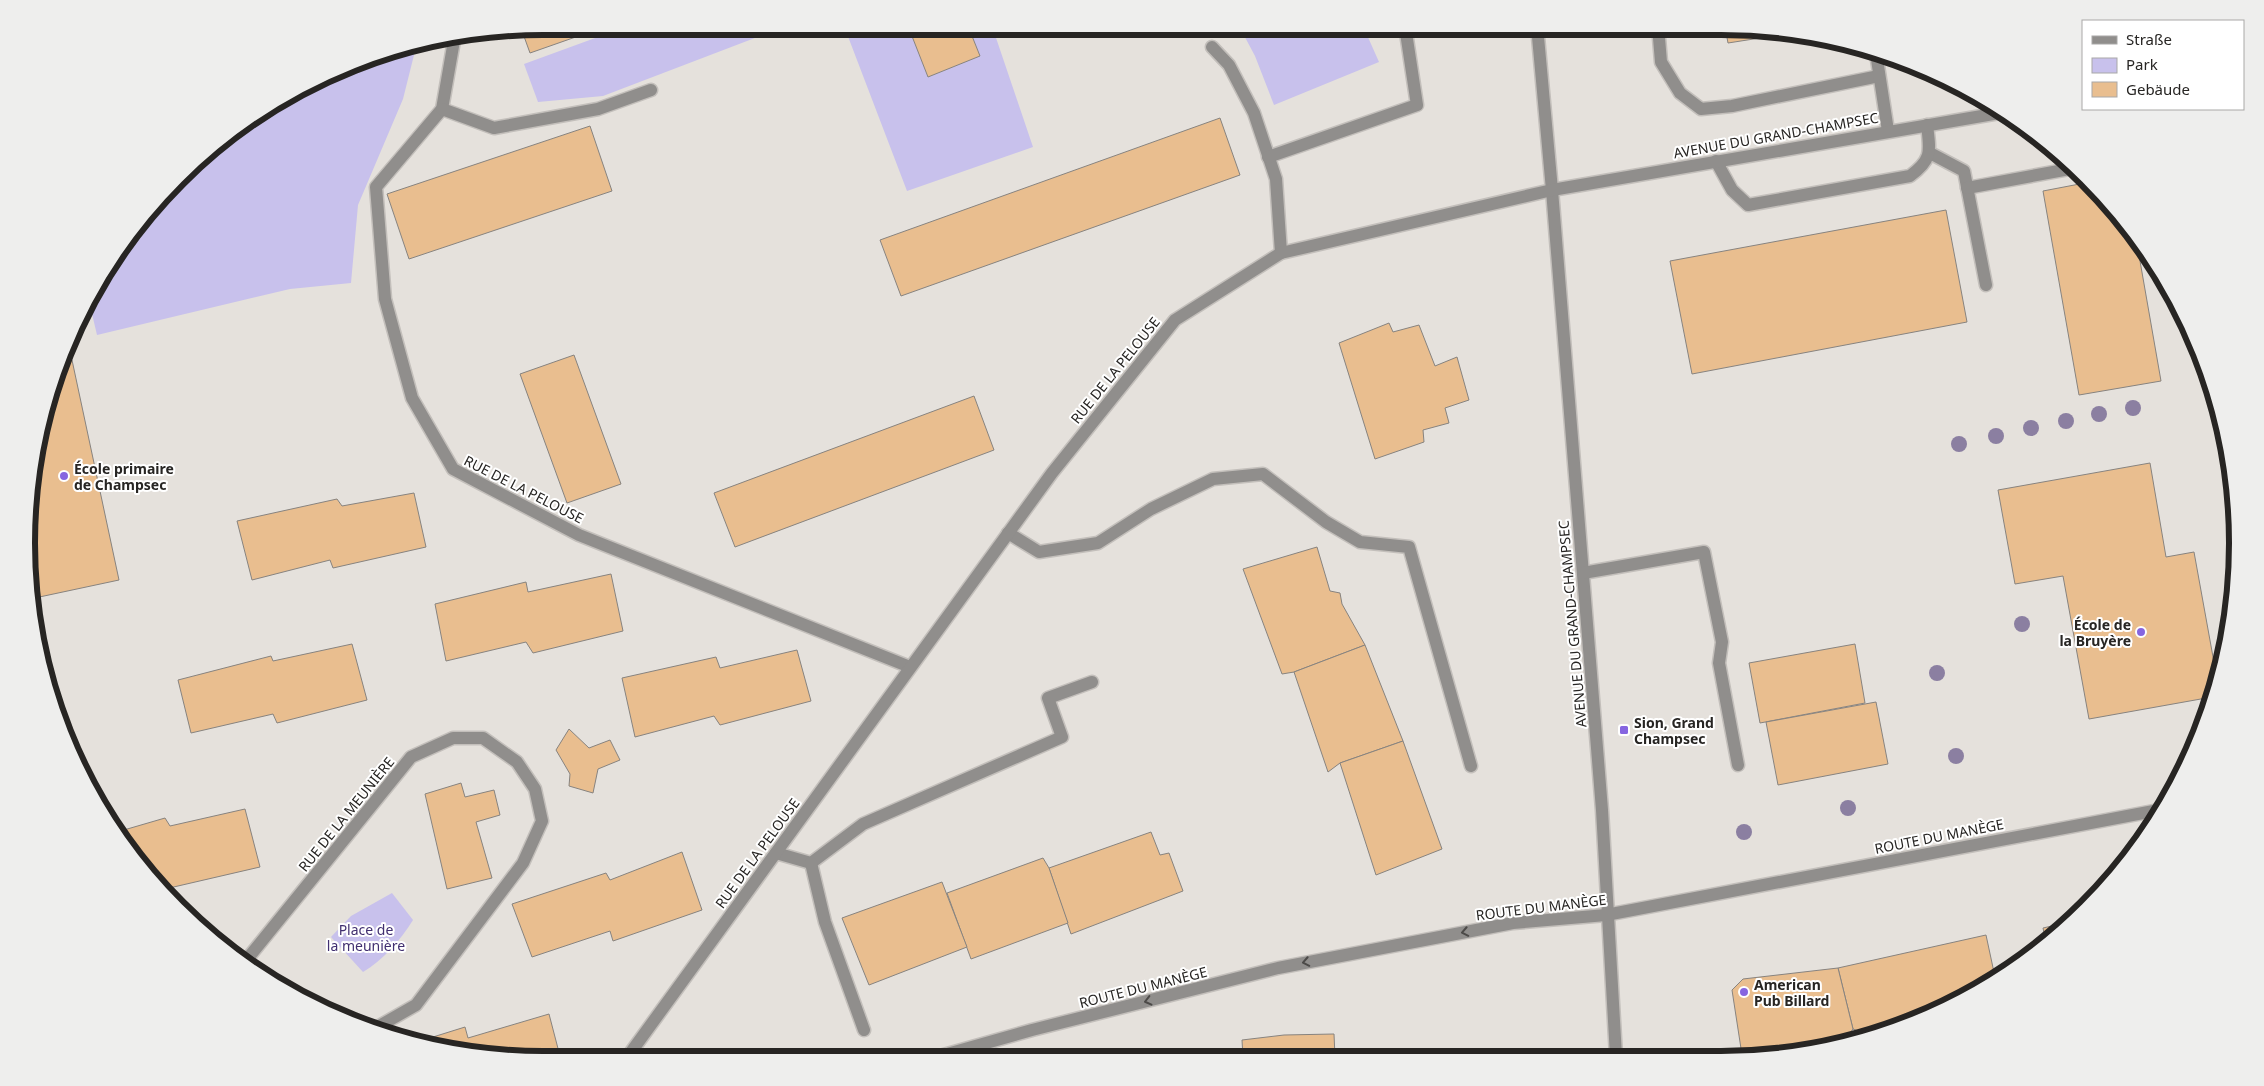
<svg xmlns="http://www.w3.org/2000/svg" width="2264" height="1086" font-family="'Noto Sans',sans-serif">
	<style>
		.green { fill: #c8c1ec }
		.building { fill: #e9be8f; stroke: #87837f }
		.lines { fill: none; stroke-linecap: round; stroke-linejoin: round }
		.minor-casing { stroke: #c3bfbb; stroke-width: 15 }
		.minor { stroke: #908e8c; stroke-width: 12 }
		.tree { fill: #8b7fa1 }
		.oneway { stroke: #4c4a48 }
		.poi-dot { fill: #8665e0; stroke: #fff; stroke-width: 2 }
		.labels { text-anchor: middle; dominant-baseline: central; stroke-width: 4; stroke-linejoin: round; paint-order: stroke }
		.street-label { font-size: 14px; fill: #272523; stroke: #fff }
		.poi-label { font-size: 14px; font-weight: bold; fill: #272523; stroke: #fff; text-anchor: start }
		.park-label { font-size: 14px; fill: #412f70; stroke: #fff }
		.rim { fill: none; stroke: #272523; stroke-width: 6 }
	</style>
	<rect width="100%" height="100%" fill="#e5e1dc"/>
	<g class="green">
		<path d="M 628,26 L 786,26 L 603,96 L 538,102 L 524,64 Z"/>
		<path d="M 844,26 L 908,26 L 928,77 L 980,56 L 968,26 L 992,26 L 1033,147 L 907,191 Z"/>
		<path d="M 1239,26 L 1363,26 L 1379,62 L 1274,105 L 1255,56 Z"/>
		<path d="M 417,43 L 403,99 L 358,205 L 351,283 L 290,289 L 97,335 L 89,301 L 113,256 L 155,202 L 228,133 L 285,95 L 377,54 Z"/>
		<path d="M 392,893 L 413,920 C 400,941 383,960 363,972 L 331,937 L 351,916 Z"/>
	</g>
	<g class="building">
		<path d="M 543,26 L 607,26 L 530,53 L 521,28 Z"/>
		<path d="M 908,26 L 968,26 L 980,56 L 928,77 Z"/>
		<path d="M 1725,27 L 1792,33 L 1728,43 Z"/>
		<path d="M 1220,118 L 1240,175 L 901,296 L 880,240 Z"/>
		<path d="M 590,126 L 612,191 L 409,259 L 387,194 Z"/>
		<path d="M 2090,182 L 2136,238 L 2161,381 L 2079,395 L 2043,191 Z"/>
		<path d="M 1946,210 L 1967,322 L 1692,374 L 1670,261 Z"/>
		<path d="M 1389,323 L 1393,332 L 1419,325 L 1435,366 L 1457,357 L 1469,400 L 1445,408 L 1449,423 L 1423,430 L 1424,442 L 1375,459 L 1339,343 Z"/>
		<path d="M 574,355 L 621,484 L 567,503 L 520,374 Z"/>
		<path d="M 72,360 L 119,580 L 30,599 L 27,509 L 36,442 L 60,362 Z"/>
		<path d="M 974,396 L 994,450 L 735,547 L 714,493 Z"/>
		<path d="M 2150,463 L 2166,557 L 2194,552 L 2217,679 L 2212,697 L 2089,719 L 2063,576 L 2015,584 L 1998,490 Z"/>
		<path d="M 414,493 L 426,547 L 333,568 L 330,560 L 252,580 L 237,521 L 337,499 L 342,506 Z"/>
		<path d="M 1317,547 L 1330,591 L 1340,593 L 1342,604 L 1365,645 L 1294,672 L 1282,674 L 1243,569 Z"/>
		<path d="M 611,574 L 623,631 L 533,653 L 526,642 L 446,661 L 435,604 L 526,582 L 528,592 Z"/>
		<path d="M 352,644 L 367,700 L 277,723 L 273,714 L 191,733 L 178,680 L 271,656 L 273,661 Z"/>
		<path d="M 1855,644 L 1865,703 L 1760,723 L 1749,663 Z"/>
		<path d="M 1365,645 L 1403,741 L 1340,763 L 1328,772 L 1294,672 Z"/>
		<path d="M 797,650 L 811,701 L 720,725 L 714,716 L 635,737 L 622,678 L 716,657 L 720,668 Z"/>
		<path d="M 1876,702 L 1888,764 L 1778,785 L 1766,722 Z"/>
		<path d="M 569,729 L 589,748 L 610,740 L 620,760 L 598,769 L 593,793 L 569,786 L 570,774 L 556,750 Z"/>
		<path d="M 1403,741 L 1442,849 L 1376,875 L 1340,763 Z"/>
		<path d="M 461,783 L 465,797 L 494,790 L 500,815 L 476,822 L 492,878 L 447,889 L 425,794 Z"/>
		<path d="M 245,809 L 260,867 L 165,889 L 163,881 L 155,882 L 133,857 L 117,832 L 165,818 L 170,826 Z"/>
		<path d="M 1151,832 L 1160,855 L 1169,853 L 1183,891 L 1071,934 L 1049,868 Z"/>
		<path d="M 682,852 L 702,910 L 613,941 L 610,931 L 532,957 L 512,904 L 606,873 L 610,880 Z"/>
		<path d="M 1043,858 L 1049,868 L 1068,923 L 971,959 L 947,893 Z"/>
		<path d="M 942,882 L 967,947 L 869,985 L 842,918 Z"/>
		<path d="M 2065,923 L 2046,942 L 2043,928 Z"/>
		<path d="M 1986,935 L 1995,977 L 1919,1020 L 1866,1034 L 1853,1029 L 1838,968 Z"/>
		<path d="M 1838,968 L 1853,1029 L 1845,1040 L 1789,1055 L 1742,1055 L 1732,990 L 1743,979 Z"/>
		<path d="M 549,1014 L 561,1060 L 543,1060 L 442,1050 L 417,1042 L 465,1027 L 468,1038 Z"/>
		<path d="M 1334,1034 L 1335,1057 L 1243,1057 L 1242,1040 L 1284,1035 Z"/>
		<path d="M 1467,1054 L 1509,1055 L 1510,1056 L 1448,1057 Z"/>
	</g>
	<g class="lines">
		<g class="minor-casing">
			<g id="minor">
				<path d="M 1537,26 L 1552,190 L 1602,810 L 1616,1056"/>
				<path d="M 1658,26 L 1661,62 L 1680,93 L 1701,109 L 1732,106 L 1879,76"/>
				<path d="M 455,35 L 442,109 L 376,187 L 385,299 L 412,398 L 453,469 L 579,535 L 910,667"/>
				<path d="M 1212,47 L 1229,65 L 1254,113 L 1276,179 L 1281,253"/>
				<path d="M 1876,53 L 1888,131"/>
				<path d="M 442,109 L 494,128 L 598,109 L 651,90"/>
				<path d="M 1930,153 L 1964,171 L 1986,285"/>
				<path d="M 1268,157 L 1417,105 L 1405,26"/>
				<path d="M 1716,161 L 1732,190 L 1748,205 L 1910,176 C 1933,159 1930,151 1927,125"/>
				<path d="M 1967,188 L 2075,168"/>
				<path d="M 1008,533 L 1039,552 L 1098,543 L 1151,509 L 1213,479 L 1263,474 L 1326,522 L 1360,542 L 1409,547 L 1471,766"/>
				<path d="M 1583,573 L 1704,552 L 1722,642 L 1719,663 L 1738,765"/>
				<path d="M 776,853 L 811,863 L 863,824 L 1062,737 L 1048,698 L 1092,682"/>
				<path d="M 811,863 L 825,922 L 864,1030"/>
				<path d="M 244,963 L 411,757 L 453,738 L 483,738 L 517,762 L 535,789 L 542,821 L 523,863 L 416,1005 L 374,1029"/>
				<path d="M 933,1058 L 1032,1030 L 1278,968 L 1513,923 L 1606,915 L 2159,810"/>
				<path d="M 626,1059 L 1052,473 L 1175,320 L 1281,253 L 1552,190 L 2005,112"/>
			</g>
		</g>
		<use href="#minor" class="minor"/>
	</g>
	<g class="tree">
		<circle cx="2133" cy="408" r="8"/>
		<circle cx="2099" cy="414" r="8"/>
		<circle cx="2066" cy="421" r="8"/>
		<circle cx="2031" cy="428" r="8"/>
		<circle cx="1996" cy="436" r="8"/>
		<circle cx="1959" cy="444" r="8"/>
		<circle cx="2022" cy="624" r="8"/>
		<circle cx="1937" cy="673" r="8"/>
		<circle cx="1956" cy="756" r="8"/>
		<circle cx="1848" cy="808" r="8"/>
		<circle cx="1744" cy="832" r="8"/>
	</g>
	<defs><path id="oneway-chevron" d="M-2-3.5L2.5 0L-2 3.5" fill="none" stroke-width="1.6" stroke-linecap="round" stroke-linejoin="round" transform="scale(1.25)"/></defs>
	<g class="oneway">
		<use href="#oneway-chevron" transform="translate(1465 932) rotate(169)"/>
		<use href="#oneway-chevron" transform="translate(1306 962) rotate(169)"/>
		<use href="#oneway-chevron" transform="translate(1148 1001) rotate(166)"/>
	</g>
	<g class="poi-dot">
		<circle cx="64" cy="476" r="5"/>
		<circle cx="2141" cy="632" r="5"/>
		<rect x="1619" y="725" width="10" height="10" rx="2.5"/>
		<circle cx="1744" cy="992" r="5"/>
	</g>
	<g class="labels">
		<g class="street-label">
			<text transform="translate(1776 135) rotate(-10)">AVENUE DU GRAND-CHAMPSEC</text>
			<text transform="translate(1115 370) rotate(-51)">RUE DE LA PELOUSE</text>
			<text transform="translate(524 489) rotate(27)">RUE DE LA PELOUSE</text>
			<text transform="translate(1572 624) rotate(-95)">AVENUE DU GRAND-CHAMPSEC</text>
			<text transform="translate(346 814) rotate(-51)">RUE DE LA MEUNIÈRE</text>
			<text transform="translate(1939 836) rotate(-11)">ROUTE DU MANÈGE</text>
			<text transform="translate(757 853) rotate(-54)">RUE DE LA PELOUSE</text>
			<text transform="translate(1541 907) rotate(-7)">ROUTE DU MANÈGE</text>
			<text transform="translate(1143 987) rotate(-14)">ROUTE DU MANÈGE</text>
		</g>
		<g class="poi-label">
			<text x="74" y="468">École primaire<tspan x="74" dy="16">de Champsec</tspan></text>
			<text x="2131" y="624" text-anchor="end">École de<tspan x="2131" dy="16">la Bruyère</tspan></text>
			<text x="1634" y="722">Sion, Grand<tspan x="1634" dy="16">Champsec</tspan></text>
			<text x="1754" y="984">American<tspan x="1754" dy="16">Pub Billard</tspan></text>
		</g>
		<g class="park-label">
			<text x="366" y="929">Place de<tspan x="366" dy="16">la meunière</tspan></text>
		</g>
	</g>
	<path d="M0 0H2264V1086H0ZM543 35H1721A508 508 0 0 1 2229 543V543A508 508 0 0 1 1721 1051H543A508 508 0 0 1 35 543V543A508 508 0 0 1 543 35Z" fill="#eeeeed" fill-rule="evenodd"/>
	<path class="rim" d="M543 35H1721A508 508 0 0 1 2229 543V543A508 508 0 0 1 1721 1051H543A508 508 0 0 1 35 543V543A508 508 0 0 1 543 35Z"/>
	<rect x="2082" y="20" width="162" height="90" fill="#ffffff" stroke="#a9a8a7"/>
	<rect x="2092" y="36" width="25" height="8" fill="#908e8c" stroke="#a9a8a7"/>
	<text x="2126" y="45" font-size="15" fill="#272523">Straße</text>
	<rect x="2092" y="58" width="25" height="15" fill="#c8c1ec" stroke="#a9a8a7"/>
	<text x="2126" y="70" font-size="15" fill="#272523">Park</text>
	<rect x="2092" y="82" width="25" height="15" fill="#e9be8f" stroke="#a9a8a7"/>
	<text x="2126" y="95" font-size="15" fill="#272523">Gebäude</text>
</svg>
